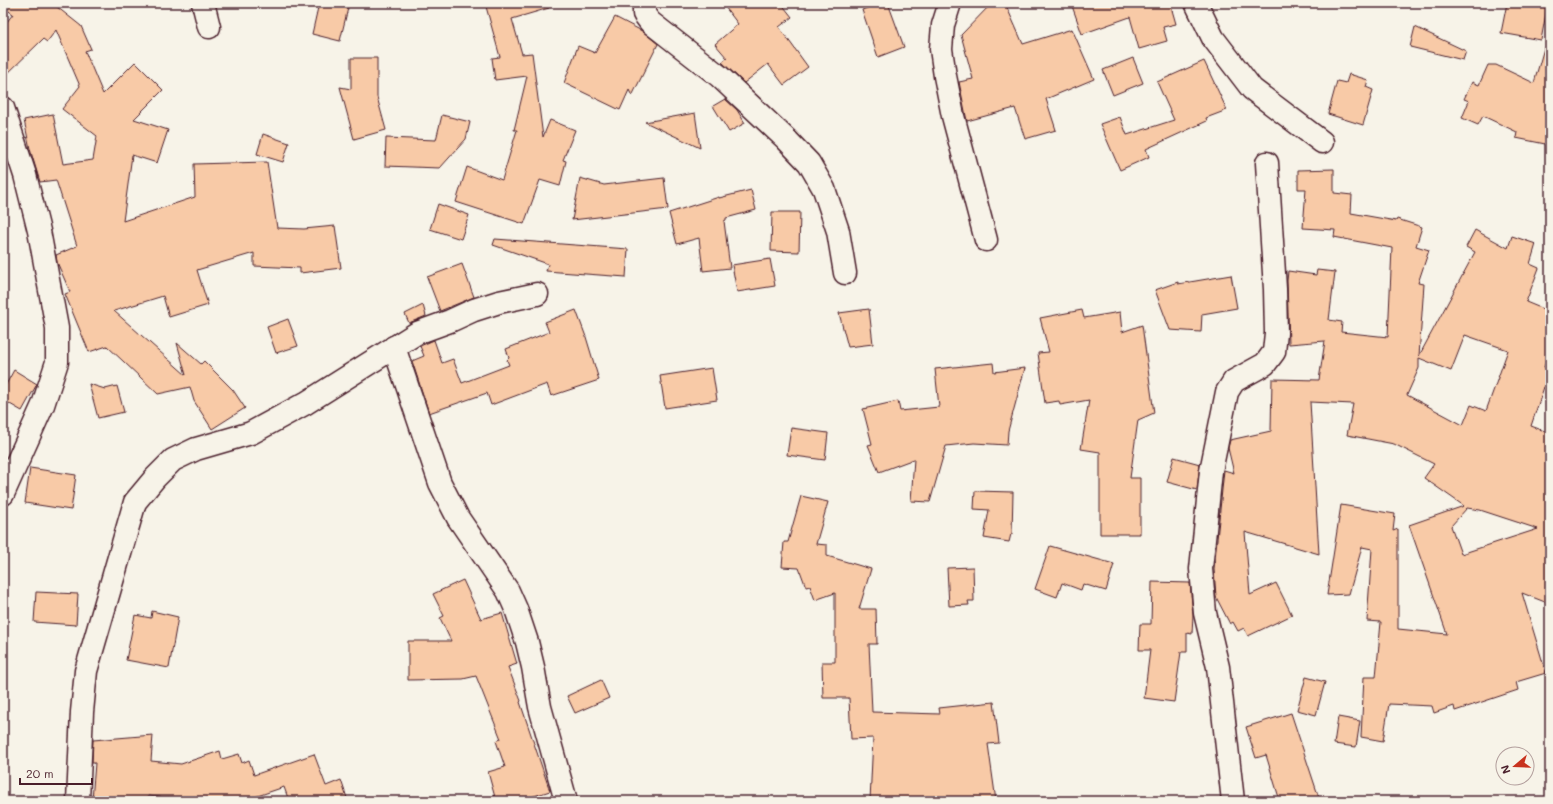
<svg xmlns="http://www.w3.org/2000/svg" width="1553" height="804" font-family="Mali,sans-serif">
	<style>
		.building { fill: #f8caa7; stroke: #4a1f2b; fill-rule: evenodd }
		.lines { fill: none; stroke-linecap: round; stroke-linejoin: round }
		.minor-casing { stroke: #4a1f2b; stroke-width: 25 }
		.minor { stroke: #f7f3e8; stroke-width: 22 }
	</style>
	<rect width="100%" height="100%" fill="#f7f3e8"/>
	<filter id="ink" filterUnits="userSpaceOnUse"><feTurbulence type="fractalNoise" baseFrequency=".025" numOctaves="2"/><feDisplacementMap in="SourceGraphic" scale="8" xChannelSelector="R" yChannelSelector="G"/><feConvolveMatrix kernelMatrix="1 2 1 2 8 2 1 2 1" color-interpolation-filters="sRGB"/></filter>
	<g filter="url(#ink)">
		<g class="building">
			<path d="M 3,3 L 52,3 L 81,26 L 91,49 L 85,51 L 103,94 L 135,62 L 163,90 L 134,119 L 168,130 L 157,163 L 132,155 L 123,221 L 195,197 L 194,164 L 267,162 L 277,228 L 304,229 L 335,226 L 341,268 L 300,273 L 300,268 L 254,266 L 254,253 L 197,270 L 208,305 L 169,317 L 163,296 L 114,311 L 186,375 L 177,343 L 201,364 L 204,361 L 233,390 L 245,408 L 212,429 L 194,401 L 190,387 L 158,394 L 107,346 L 89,352 L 65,294 L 70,292 L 57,262 L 56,255 L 77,246 L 56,180 L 40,182 L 30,149 L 24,120 L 53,114 L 63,164 L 93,160 L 97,136 L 62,109 L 80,86 L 56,30 L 47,42 L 43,39 L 3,78 L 3,27 L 13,14 L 3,7 Z"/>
			<path d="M 319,3 L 348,8 L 340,41 L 312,34 Z"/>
			<path d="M 485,3 L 549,3 L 549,8 L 512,19 L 522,54 L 532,53 L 543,137 L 550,120 L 575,130 L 563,160 L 566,161 L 560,186 L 540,180 L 524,224 L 456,202 L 467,167 L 502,180 L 517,130 L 514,130 L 527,76 L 495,80 L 492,58 L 500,57 Z"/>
			<path d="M 722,3 L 781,3 L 792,17 L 779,27 L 808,67 L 784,85 L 768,64 L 744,83 L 722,62 L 727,58 L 715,44 L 738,24 Z"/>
			<path d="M 880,3 L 888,3 L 904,47 L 878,57 L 862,10 Z"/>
			<path d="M 992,3 L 1005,3 L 1023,44 L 1072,29 L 1094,79 L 1046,99 L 1056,130 L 1025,139 L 1015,108 L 967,121 L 959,82 L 973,79 L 961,35 Z"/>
			<path d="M 1071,3 L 1170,3 L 1176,24 L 1163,27 L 1167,41 L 1139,49 L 1130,17 L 1082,34 Z"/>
			<path d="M 1507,3 L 1548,3 L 1541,40 L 1501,33 Z"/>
			<path d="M 615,17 L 642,31 L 658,44 L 632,96 L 629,90 L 620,110 L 564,83 L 578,46 L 595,53 Z"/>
			<path d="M 1415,27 L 1466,51 L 1463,60 L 1410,47 Z"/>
			<path d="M 1544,48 L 1550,49 L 1550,145 L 1516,138 L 1517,132 L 1483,116 L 1478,125 L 1462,118 L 1469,101 L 1464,99 L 1472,82 L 1479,85 L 1488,65 L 1496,65 L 1534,83 Z"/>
			<path d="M 351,58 L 377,58 L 377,97 L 386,130 L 354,139 L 340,87 L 351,89 Z"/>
			<path d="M 1133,58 L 1143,83 L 1113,95 L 1103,70 Z"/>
			<path d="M 1204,61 L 1227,110 L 1206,118 L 1207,121 L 1146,149 L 1149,157 L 1120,170 L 1100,124 L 1120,117 L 1127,135 L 1174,120 L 1157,82 Z"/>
			<path d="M 1349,74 L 1368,80 L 1366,87 L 1373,90 L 1363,125 L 1328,114 L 1337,81 L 1346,83 Z"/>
			<path d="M 725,99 L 737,110 L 745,123 L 729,132 L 713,106 Z"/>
			<path d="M 695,113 L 700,148 L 645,122 Z"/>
			<path d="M 442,115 L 470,122 L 466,139 L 440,168 L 385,166 L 386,138 L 436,140 Z"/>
			<path d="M 263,134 L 289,143 L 283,162 L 257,154 Z"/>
			<path d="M 1334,169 L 1334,193 L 1352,195 L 1351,213 L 1396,221 L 1397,219 L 1422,227 L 1416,246 L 1429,250 L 1418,283 L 1424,284 L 1419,356 L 1475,252 L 1466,247 L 1475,230 L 1508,248 L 1512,236 L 1536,244 L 1530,264 L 1539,268 L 1526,302 L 1550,312 L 1550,351 L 1544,367 L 1550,370 L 1550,390 L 1544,387 L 1531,426 L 1550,433 L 1550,604 L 1522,593 L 1546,673 L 1516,682 L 1518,690 L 1455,711 L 1454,706 L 1434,713 L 1432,706 L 1389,704 L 1383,741 L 1361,737 L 1364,677 L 1376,677 L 1381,622 L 1367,621 L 1372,549 L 1362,547 L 1349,594 L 1327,595 L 1341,505 L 1395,514 L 1393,531 L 1398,529 L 1398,629 L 1447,634 L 1409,525 L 1464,506 L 1424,478 L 1434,464 L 1394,444 L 1347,435 L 1353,404 L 1310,402 L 1319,554 L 1245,532 L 1250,595 L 1276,583 L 1292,615 L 1248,636 L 1244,628 L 1238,631 L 1233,622 L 1230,624 L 1216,597 L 1214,569 L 1224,470 L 1234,473 L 1228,448 L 1230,440 L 1271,431 L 1272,379 L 1319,380 L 1325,341 L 1289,344 L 1287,281 L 1288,271 L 1316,275 L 1317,270 L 1335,272 L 1329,320 L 1342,322 L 1341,332 L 1388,337 L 1392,248 L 1334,237 L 1335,230 L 1303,228 L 1306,189 L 1298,189 L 1298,170 ZM 1465,335 L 1508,350 L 1486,411 L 1471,405 L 1463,425 L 1407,395 L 1419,368 L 1419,358 L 1451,371 ZM 1467,508 L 1480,510 L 1538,529 L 1461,554 L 1451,526 Z"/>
			<path d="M 580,178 L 604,185 L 664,178 L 668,209 L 572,220 Z"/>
			<path d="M 751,190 L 756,210 L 726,218 L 726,220 L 724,221 L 730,268 L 703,271 L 699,238 L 677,244 L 669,213 L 719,197 L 719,198 Z"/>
			<path d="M 438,204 L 469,215 L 461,239 L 430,229 Z"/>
			<path d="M 772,212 L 800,212 L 799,252 L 771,251 Z"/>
			<path d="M 495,239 L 628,249 L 626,277 L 546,271 L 548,264 L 493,245 Z"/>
			<path d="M 770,259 L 775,286 L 737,292 L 732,265 Z"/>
			<path d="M 462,264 L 474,297 L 440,311 L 427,277 Z"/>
			<path d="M 1231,275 L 1237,308 L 1202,314 L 1201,332 L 1170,330 L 1155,290 L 1178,282 L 1178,284 Z"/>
			<path d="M 423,305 L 426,316 L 409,323 L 405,314 Z"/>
			<path d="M 869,309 L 873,344 L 848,347 L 839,313 Z"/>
			<path d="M 576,310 L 586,337 L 599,380 L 551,396 L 547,384 L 491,405 L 487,393 L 429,413 L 412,361 L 424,356 L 420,346 L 434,340 L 442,363 L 453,359 L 462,383 L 509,365 L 507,360 L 509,358 L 506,349 L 549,332 L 545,322 Z"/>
			<path d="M 1082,310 L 1084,318 L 1120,312 L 1122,332 L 1142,325 L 1154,413 L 1138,420 L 1130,478 L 1140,478 L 1140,534 L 1100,534 L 1100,452 L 1081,449 L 1089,400 L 1060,405 L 1059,401 L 1045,403 L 1038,353 L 1049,352 L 1040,318 Z"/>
			<path d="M 288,319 L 298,346 L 276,353 L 267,327 Z"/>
			<path d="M 993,363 L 994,372 L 1025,368 L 1008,431 L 1007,445 L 974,443 L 946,446 L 930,502 L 911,501 L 914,459 L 879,472 L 868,445 L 872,444 L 863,409 L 898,401 L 900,411 L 939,407 L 935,369 Z"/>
			<path d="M 712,368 L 717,400 L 665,408 L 660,376 Z"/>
			<path d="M 14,370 L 37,384 L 22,411 L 3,400 L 3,390 Z"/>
			<path d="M 89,384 L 105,389 L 117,386 L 124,412 L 98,418 Z"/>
			<path d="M 791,428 L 828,433 L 825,460 L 787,455 Z"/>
			<path d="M 1174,457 L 1200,464 L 1197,490 L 1167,482 Z"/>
			<path d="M 30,468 L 76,475 L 71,510 L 25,503 Z"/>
			<path d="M 975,491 L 1013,492 L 1012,534 L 1011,534 L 1009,542 L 984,538 L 989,510 L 974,509 Z"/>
			<path d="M 801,496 L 828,502 L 816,544 L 827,545 L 827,556 L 871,569 L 859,609 L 876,609 L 877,644 L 869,644 L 872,712 L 940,714 L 939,708 L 994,702 L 999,743 L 988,744 L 996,801 L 870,801 L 873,738 L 851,739 L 849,698 L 823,698 L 822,662 L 835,662 L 835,593 L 815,600 L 810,586 L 806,587 L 799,568 L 782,567 L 784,542 L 788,542 Z"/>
			<path d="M 1050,546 L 1114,564 L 1106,591 L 1083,584 L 1081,590 L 1062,583 L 1057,597 L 1035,589 Z"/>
			<path d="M 973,567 L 974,601 L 968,601 L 969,605 L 949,606 L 947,568 Z"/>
			<path d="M 463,580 L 481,619 L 502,613 L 517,664 L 508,667 L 521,701 L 520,702 L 550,791 L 518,801 L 496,801 L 488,772 L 505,767 L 496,741 L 501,739 L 476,676 L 463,679 L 408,680 L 408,641 L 451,641 L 440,618 L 444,616 L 433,594 Z"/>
			<path d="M 1152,582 L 1190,583 L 1193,615 L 1192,634 L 1187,633 L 1187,652 L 1181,652 L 1174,702 L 1144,698 L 1150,650 L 1139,650 L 1140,624 L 1151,624 Z"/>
			<path d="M 36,592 L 78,594 L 76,625 L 34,622 Z"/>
			<path d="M 152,611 L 178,617 L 169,668 L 126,660 L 135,615 L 151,618 Z"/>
			<path d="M 1306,677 L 1325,682 L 1316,715 L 1297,710 Z"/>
			<path d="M 601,680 L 609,698 L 575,713 L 567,696 Z"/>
			<path d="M 1291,713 L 1320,801 L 1280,801 L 1266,755 L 1256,758 L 1246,727 Z"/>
			<path d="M 1338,717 L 1360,721 L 1356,747 L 1334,744 Z"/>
			<path d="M 153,735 L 151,761 L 181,764 L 220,751 L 222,759 L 239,754 L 242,763 L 249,760 L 254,775 L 314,754 L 326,786 L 341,780 L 348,801 L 289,801 L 284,787 L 243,801 L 200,801 L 148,796 L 148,801 L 92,800 L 95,763 L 92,763 L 93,740 Z"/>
		</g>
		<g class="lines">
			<g class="minor-casing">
				<g id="minor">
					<path d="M 203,3 L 209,27"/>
					<path d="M 644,3 L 644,14 L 650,22 L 719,76 L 786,139 L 809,163 L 824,189 L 838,231 L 845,273"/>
					<path d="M 950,3 L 943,25 L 941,49 L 945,76 L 953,116 L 986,240"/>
					<path d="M 1196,3 L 1213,38 L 1252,89 L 1322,142"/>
					<path d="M 3,108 L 25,175 L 39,231 L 57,328 L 57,362 L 43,405 L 3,494"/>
					<path d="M 394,347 L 440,483 L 458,518 L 508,591 L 516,609 L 527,642 L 533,667 L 540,707 L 566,801"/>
					<path d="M 78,801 L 82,712 L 86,671 L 135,502 L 155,478 L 173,460 L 196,449 L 251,433 L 306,403 L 417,333 L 450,321 L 474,310 L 499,302 L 537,294"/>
					<path d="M 1233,801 L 1218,667 L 1205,613 L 1201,569 L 1211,471 L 1227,392 L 1234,381 L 1265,364 L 1274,352 L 1276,333 L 1275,289 L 1267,163"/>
				</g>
			</g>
			<use href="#minor" class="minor"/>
		</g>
	</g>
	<rect width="1553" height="804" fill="none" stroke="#f7f3e8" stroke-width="16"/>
	<rect x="8" y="8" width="1537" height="788" fill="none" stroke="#4a1f2b" stroke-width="1.5" filter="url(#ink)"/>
	<g transform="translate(1515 766) rotate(251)"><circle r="19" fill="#f7f3e8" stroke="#b29e9c"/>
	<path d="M0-3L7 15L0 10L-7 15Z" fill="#c8321e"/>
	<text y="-6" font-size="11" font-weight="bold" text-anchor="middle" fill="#4a1f2b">N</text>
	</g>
	<path d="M20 778v6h72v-6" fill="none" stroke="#4a1f2b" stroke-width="2"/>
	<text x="26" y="778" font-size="12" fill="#4a1f2b" stroke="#f7f3e8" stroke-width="3" paint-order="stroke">20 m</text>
</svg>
